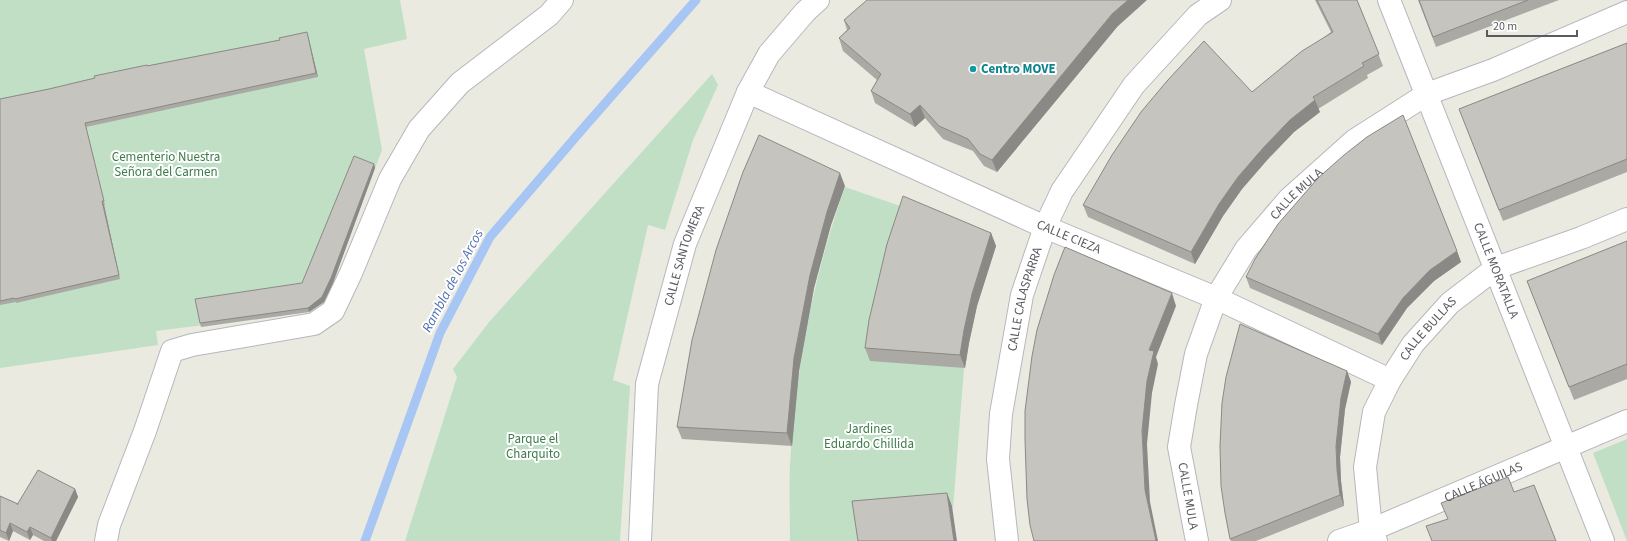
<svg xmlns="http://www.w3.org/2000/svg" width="1627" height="541" font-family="'Source Sans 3',sans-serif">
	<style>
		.green { fill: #c0dfc5 }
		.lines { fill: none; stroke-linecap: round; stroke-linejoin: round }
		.stream { stroke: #a8c6f3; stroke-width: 9 }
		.minor-casing { stroke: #b6b7bc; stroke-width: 24 }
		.minor { stroke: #fff; stroke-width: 22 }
		.wall { fill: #aaa9a3 }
		.shaded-wall { fill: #8b8985 }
		.building { fill: #c6c4be; stroke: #8b8985 }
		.culture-dot { fill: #0f9aa8; stroke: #fff; stroke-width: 1.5 }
		.labels { text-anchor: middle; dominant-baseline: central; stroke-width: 4; stroke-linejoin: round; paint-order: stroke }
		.culture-label { font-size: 13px; font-weight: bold; fill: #0d838f; stroke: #fff; text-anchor: start }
		.park-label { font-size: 13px; fill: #3e7a4b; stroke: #fff }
		.street-label { font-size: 13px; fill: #595b60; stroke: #fff }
		.water-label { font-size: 14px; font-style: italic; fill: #4f6fb2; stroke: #fff }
	</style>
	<rect width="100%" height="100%" fill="#eaeae1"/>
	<g class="green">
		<path d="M 0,0 L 400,0 L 407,39 L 364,49 L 382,150 L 325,300 L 309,312 L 156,331 L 158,345 L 0,368 Z"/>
		<path d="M 712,74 L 718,85 L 693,140 L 665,230 L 648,225 L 613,380 L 630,386 L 620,541 L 405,541 L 457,377 L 453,369 L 490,321 Z"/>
		<path d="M 845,187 L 909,209 L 964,368 L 953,509 L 952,506 L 860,541 L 790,541 C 790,516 789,490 790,465 C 795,370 813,277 845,187 Z"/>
		<path d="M 1627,439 L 1627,541 L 1593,453 Z"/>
	</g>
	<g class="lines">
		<path class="stream" d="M 365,541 L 440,333 L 490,237 L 586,125 L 696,0"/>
		<g class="minor-casing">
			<g id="minor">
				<path id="s1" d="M 1389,0 L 1603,541"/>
				<path id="s2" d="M 748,92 L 1045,227 L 1216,298 L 1390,380"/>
				<path d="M 106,541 L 109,525 L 145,431 L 172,351 L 192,345 L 314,324 L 333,311 L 351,273 L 390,179 L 419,129 L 460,83 L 549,15 L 562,0"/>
				<path id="s3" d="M 640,541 L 647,384 L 685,244 L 748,92 L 769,54 L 805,12 L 818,0"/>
				<path id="s4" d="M 1007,541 L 998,459 L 1001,414 L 1022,295 L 1045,227 L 1062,191 L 1134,85 L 1198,15 L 1220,0"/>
				<path id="s5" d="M 1197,541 L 1179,447 L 1186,405 L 1196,354 L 1216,298 L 1246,249 L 1289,199 L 1355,140 L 1427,94 L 1493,70 L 1627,12"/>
				<path id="s6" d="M 1339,541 L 1371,530 L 1627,421"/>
				<path id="s7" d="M 1376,541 L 1371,530 L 1365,467 L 1374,412 L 1390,380 L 1413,344 L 1450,303 L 1496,268 L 1581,238 L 1627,219"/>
			</g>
		</g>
		<use href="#minor" class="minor"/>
	</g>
	<g class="wall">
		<path d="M 1315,0 L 1357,0 L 1383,66 L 1367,75 L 1368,78 L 1318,109 L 1320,112 L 1294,132 L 1268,159 L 1242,189 L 1223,216 L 1195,264 L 1088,217 L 1083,205 L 1252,92 L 1331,32 Z"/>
		<path d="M 1418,0 L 1559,0 L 1436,47 Z"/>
		<path d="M 844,20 L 1117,27 L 997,172 L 984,166 L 973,151 L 943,139 L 925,118 L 915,127 L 875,103 L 871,91 L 877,80 L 843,51 L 839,38 L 847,30 Z"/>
		<path d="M 308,36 L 318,77 L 86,127 L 105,205 L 104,205 L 120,279 L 16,303 L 16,302 L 0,305 L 0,99 L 49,89 L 147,66 L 280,40 Z"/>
		<path d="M 1627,43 L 1627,172 L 1503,221 L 1459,109 Z"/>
		<path d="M 374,164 L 375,168 L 333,283 L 324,302 L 309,312 L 201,327 L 200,323 L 302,283 Z"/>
		<path d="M 845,186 L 831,225 L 814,288 L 799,371 L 792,446 L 682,439 L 677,427 Z"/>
		<path d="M 991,233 L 996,246 L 977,306 L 969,343 L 965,368 L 870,361 L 865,348 Z"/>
		<path d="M 1627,241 L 1627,379 L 1574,400 L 1527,281 Z"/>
		<path d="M 1457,251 L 1461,262 L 1434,281 L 1407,308 L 1382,345 L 1250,288 L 1246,277 Z"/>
		<path d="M 1347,371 L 1351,382 L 1345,409 L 1340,457 L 1341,481 L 1344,506 L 1256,541 L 1231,541 L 1230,539 Z"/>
		<path d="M 75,489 L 78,497 L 56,541 L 44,541 L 33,535 L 30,540 L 13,531 L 9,541 L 0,537 L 0,496 L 18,504 Z"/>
	</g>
	<g class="shaded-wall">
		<path d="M 1128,0 L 1147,0 L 1117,27 L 997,172 L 992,160 L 1112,14 Z"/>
		<path d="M 307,32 L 308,36 L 318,77 L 316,73 Z"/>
		<path d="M 1315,100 L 1320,112 L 1294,132 L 1268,159 L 1242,189 L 1223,216 L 1195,264 L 1191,252 L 1219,204 L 1238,177 L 1264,147 L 1290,120 Z"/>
		<path d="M 920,105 L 925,118 L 915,127 L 910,114 Z"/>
		<path d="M 374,164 L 375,168 L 333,283 L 324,302 L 309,312 L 308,308 Z"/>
		<path d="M 840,173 L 845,186 L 831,225 L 814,288 L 799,371 L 792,446 L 787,433 L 794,358 L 810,275 L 827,212 Z"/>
		<path d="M 102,201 L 104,205 L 120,279 L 119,275 Z"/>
		<path d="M 991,233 L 996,246 L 977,306 L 969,343 L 965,368 L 960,355 L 964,330 L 972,294 Z"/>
		<path d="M 1457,251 L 1461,262 L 1434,281 L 1407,308 L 1382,345 L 1378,334 L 1403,298 L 1430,270 Z"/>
		<path d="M 1172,293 L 1176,306 L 1156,357 L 1158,364 L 1152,393 L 1147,444 L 1150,502 L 1158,541 L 1156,541 L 1153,527 L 1145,490 L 1142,431 L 1149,350 Z"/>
		<path d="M 1347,371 L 1351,382 L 1345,409 L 1340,457 L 1341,481 L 1344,506 L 1340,495 L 1337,470 L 1336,446 L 1341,398 Z"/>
		<path d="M 75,489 L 78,497 L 56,541 L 52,541 L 51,538 Z"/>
		<path d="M 947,493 L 952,506 L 957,541 L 954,541 Z"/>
		<path d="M 10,523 L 13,531 L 9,541 L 6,533 Z"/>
		<path d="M 30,527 L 33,535 L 30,540 L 27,532 Z"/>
	</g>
	<g class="building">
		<path d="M 867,0 L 1128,0 L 1112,14 L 992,160 L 980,154 L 968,139 L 939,126 L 920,105 L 910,114 L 871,91 L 881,74 L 839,38 L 850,28 L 844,20 Z"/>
		<path d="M 1317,0 L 1357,0 L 1379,54 L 1362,63 L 1364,66 L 1313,97 L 1315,100 L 1290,120 L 1264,147 L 1238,177 L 1219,204 L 1191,252 L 1083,205 L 1112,155 L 1141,112 L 1167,81 L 1204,41 L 1252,92 L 1302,51 L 1333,32 Z"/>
		<path d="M 1419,0 L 1528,0 L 1433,37 Z"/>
		<path d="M 307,32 L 316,73 L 85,123 L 104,201 L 102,201 L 119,275 L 15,299 L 14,298 L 0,301 L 0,99 L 49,89 L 95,78 L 94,76 L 147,65 L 147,66 L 280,40 L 279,38 Z"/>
		<path d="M 1627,43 L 1627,159 L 1499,210 L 1459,109 Z"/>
		<path d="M 1403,115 L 1457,251 L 1430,270 L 1403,298 L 1378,334 L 1246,277 L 1255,259 L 1278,224 L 1318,178 L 1344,155 L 1367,137 Z"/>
		<path d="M 759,135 L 840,173 L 827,212 L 810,275 L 794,358 L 787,433 L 677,427 L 692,340 L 716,250 L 743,172 Z"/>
		<path d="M 354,156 L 374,164 L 331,278 L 322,297 L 308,308 L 200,323 L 195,299 L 302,283 Z"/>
		<path d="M 903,196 L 991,233 L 972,294 L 964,330 L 960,355 L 865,348 L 869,320 L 887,244 Z"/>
		<path d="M 1627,241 L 1627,364 L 1569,387 L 1527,281 Z"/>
		<path d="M 1065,247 L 1172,293 L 1149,350 L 1154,351 L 1147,381 L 1142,431 L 1145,490 L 1153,527 L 1156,541 L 1034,541 L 1030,525 L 1027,499 L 1025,440 L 1025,411 L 1032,356 L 1037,330 L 1054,275 Z"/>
		<path d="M 1240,324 L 1347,371 L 1341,398 L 1336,446 L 1337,470 L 1340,495 L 1230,539 L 1225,513 L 1221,486 L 1220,446 L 1222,403 L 1226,377 Z"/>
		<path d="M 38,470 L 75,489 L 51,538 L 30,527 L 27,532 L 10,523 L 6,533 L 0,530 L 0,496 L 18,504 L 17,505 Z"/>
		<path d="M 1508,477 L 1514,492 L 1534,485 L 1556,541 L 1432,541 L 1426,526 L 1448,519 L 1441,503 Z"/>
		<path d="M 947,493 L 954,541 L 858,541 L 852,501 Z"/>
	</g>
	<circle class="culture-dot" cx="973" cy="69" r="4"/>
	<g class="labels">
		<g class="culture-label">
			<text x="981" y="69">Centro MOVE</text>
		</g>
		<g class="park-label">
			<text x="166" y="157">Cementerio Nuestra<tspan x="166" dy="15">Señora del Carmen</tspan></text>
			<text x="869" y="429">Jardines<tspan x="869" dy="15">Eduardo Chillida</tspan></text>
			<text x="533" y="439">Parque el<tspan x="533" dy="15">Charquito</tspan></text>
		</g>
		<g class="street-label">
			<text stroke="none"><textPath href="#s5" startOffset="382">CALLE MULA</textPath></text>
			<text stroke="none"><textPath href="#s2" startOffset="352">CALLE CIEZA</textPath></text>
			<text stroke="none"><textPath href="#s3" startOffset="291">CALLE SANTOMERA</textPath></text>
			<text stroke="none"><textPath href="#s1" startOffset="291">CALLE MORATALLA</textPath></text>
			<text stroke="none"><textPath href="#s4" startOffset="245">CALLE CALASPARRA</textPath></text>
			<text stroke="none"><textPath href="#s7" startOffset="231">CALLE BULLAS</textPath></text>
			<text stroke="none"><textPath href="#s6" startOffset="156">CALLE ÁGUILAS</textPath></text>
			<text transform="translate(1188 496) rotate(80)">CALLE MULA</text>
		</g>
		<g class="water-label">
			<text transform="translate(453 281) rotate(-62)">Rambla de los Arcos</text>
		</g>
	</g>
	<path d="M1487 30v6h90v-6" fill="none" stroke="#595b60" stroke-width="2"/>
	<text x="1493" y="30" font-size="12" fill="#595b60" stroke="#ffffff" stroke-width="3" paint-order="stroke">20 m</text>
</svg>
